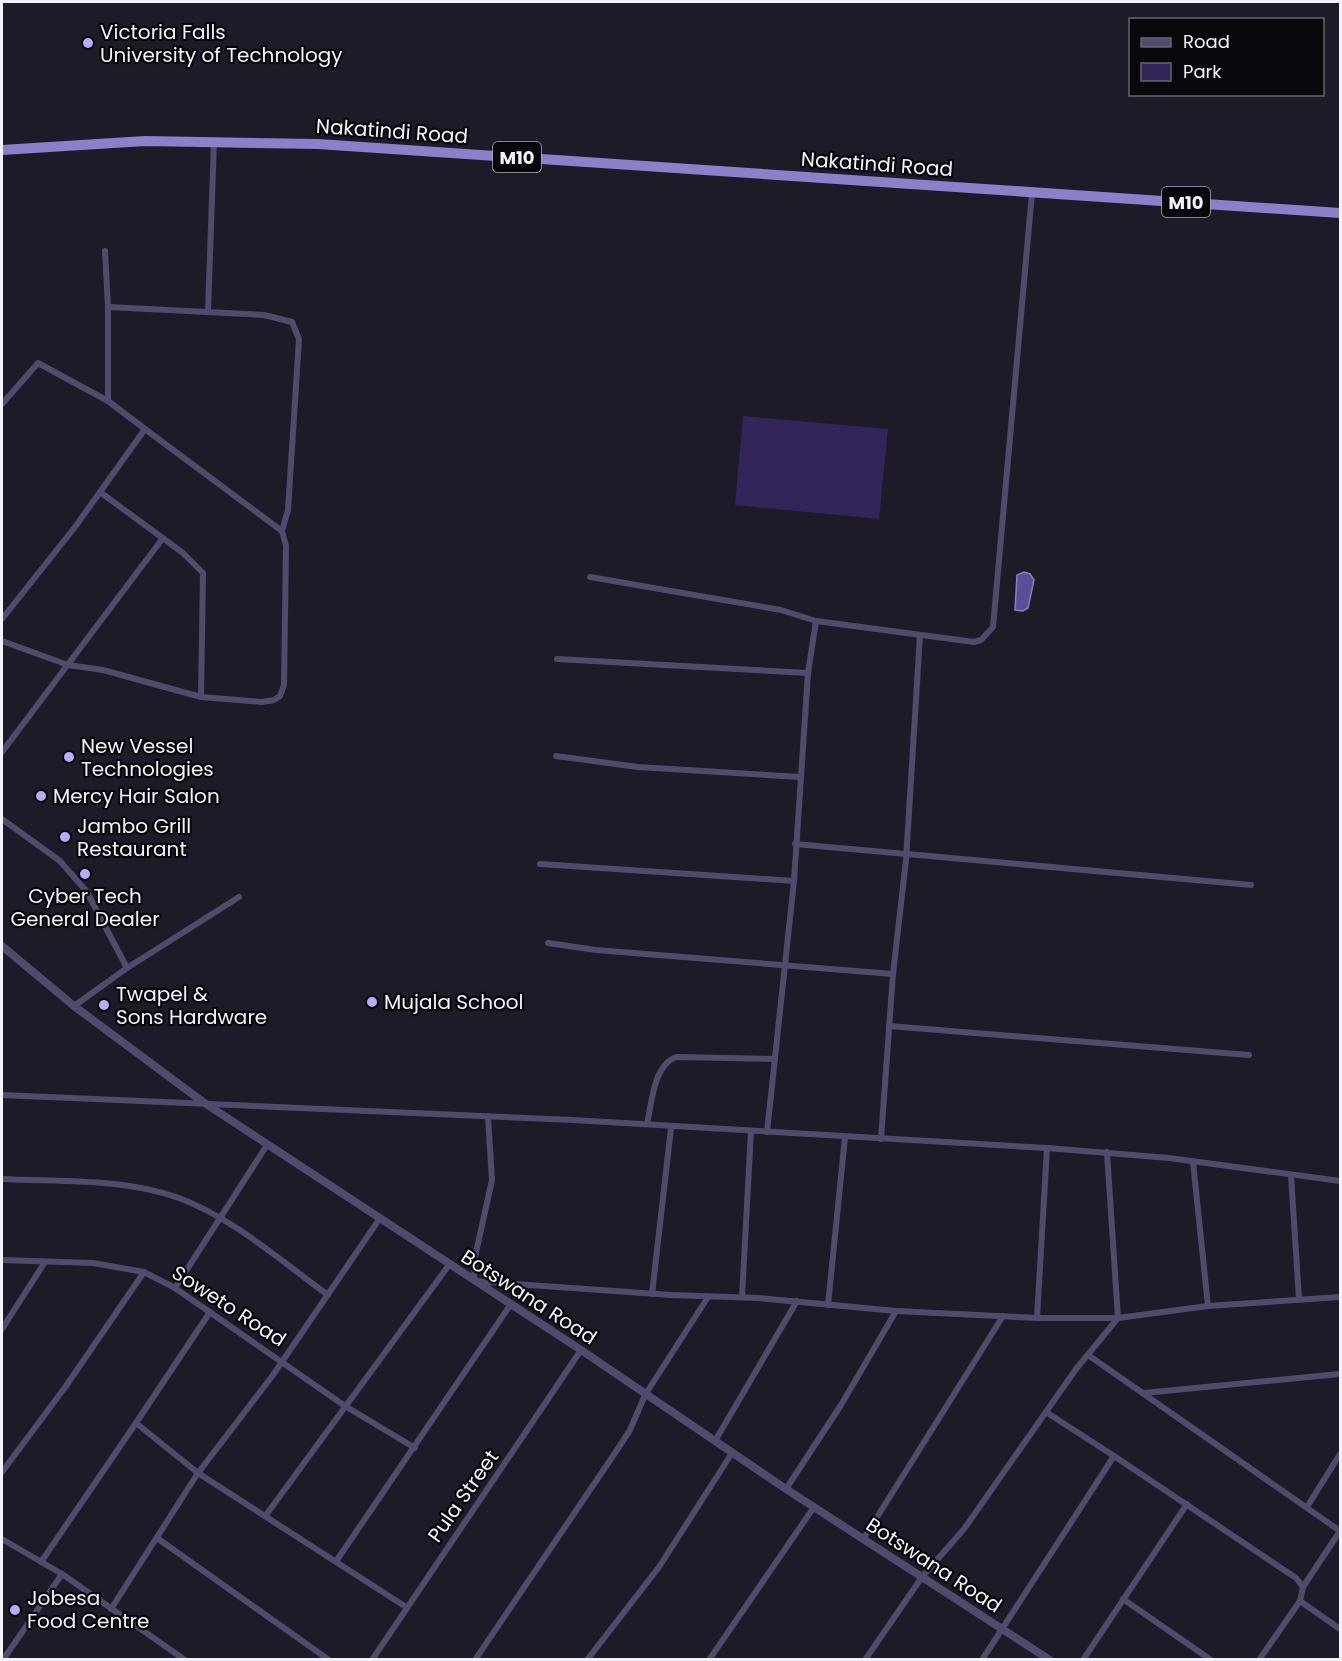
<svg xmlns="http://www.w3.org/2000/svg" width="1342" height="1661" font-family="Poppins,sans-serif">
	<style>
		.green { fill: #31255a }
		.water { fill: #5c4d99; stroke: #8a7fb7; stroke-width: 1.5 }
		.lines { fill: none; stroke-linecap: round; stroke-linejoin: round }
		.minor { stroke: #4f4b6c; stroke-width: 6 }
		.tertiary { stroke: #4f4b6c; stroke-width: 8 }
		.trunk { stroke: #8c80cb; stroke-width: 10 }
		.poi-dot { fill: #b6acf8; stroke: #07070c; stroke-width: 2 }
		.labels { text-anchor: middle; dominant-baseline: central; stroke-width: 4.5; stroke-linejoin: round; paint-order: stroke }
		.shield { fill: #07070c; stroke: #adacb4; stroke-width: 1.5 }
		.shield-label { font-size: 18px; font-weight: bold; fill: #f4f3fc }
		.poi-label { font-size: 20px; fill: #f4f3fc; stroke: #07070c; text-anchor: start }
		.street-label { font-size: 20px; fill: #f4f3fc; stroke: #07070c }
	</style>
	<rect width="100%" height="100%" fill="#1d1b28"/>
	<path class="green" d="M 743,416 L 888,429 L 879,519 L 735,505 Z"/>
	<path class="water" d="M 1024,572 L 1030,574 L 1034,580 L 1028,608 L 1023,611 L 1015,610 L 1017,575 Z"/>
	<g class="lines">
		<g class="minor">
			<path d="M 105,251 L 108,307 L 108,401"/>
			<path d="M 108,307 L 264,315 L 292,322 L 299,339 L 288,510 L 282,531"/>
			<path d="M 208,312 L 214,141"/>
			<path d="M 2,404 L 38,363 L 108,401 L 145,429 L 75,527 L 2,619"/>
			<path d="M 100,492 L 183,553 L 203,573 L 201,697"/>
			<path d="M 590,577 L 781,610 L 816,621 L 974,642 L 981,640 L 993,627 L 1032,193"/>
			<path d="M 2,641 L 68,665 L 103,670 L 201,697 L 262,702 L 274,700 L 280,696 L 284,685 L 286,546 L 282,531 L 145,429"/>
			<path d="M 557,659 L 808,673"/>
			<path d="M 2,752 L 163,538"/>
			<path d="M 556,756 L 638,767 L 800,777"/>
			<path d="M 2,819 L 60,861 L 87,892 L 127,968"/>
			<path d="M 795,844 L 1251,885"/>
			<path d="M 540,864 L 794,881"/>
			<path d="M 548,943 L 596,950 L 893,974"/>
			<path d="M 74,1006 L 127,968 L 239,897"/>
			<path d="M 889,1026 L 1249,1055"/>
			<path d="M 2,1095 L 573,1120 L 1047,1148 L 1169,1158 L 1340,1181"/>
			<path d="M 488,1117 L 492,1180 L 475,1257 L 474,1281 L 671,1295 L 758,1298 L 896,1311 L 1037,1318 L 1118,1318 L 1208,1306 L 1340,1297"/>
			<path d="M 647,1124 C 652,1103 653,1066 676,1057 L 775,1059"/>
			<path d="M 767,1132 L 794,881 L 808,673 L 816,621"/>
			<path d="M 881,1139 L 893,974 L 906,860 L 920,635"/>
			<path d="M 1193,1162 L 1208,1306"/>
			<path d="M 1291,1175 L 1299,1299"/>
			<path d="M 2,1179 C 59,1182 124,1178 179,1198 C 233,1218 281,1261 328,1295"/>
			<path d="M 2,1260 L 93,1263 L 144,1272 L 175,1288 L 345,1406 L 415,1448"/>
			<path d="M 175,1288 L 267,1145"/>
			<path d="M 652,1294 L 671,1128"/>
			<path d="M 742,1297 L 751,1131"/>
			<path d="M 828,1305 L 845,1137"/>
			<path d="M 1037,1318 L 1047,1148"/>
			<path d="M 2,1329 L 45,1262"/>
			<path d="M 1088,1355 L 1340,1531"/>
			<path d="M 1144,1393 L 1340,1374"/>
			<path d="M 136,1423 L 210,1312"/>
			<path d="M 715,1441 L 797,1301"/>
			<path d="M 1114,1456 L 1296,1578 L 1303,1587 L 1300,1601 L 1259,1660"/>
			<path d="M 2,1472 L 66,1386 L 144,1272"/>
			<path d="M 786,1489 L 841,1405 L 896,1311"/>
			<path d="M 1307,1507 L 1340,1454"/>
			<path d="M 266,1515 L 449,1265"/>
			<path d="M 157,1538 L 329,1660"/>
			<path d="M 864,1538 L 1003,1316"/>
			<path d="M 2,1539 L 62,1574 L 185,1660"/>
			<path d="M 337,1560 L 511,1304"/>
			<path d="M 41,1562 L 136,1423 L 198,1473 L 406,1607"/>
			<path d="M 1303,1587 L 1340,1531"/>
			<path d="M 1123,1599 L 1211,1660"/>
			<path d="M 1300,1601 L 1340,1629"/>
			<path d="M 111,1609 L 198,1473 L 273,1375 L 380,1218"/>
			<path d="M 5,1657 L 62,1574"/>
			<path d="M 372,1660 L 581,1350"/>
			<path d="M 475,1660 L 617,1450 L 630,1430 L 645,1395 L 708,1297"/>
			<path d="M 587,1660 L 659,1567 L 732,1453"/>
			<path d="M 709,1660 L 814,1507"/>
			<path d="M 865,1660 L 922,1577 L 964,1529 L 1076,1369 L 1118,1318 L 1107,1152"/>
			<path d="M 982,1660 L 1114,1456 L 1046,1412"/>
			<path d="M 1083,1660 L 1187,1504"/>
		</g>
		<path class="tertiary" d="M 2,946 L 74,1006 L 203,1102 L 581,1350 L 786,1489 L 1050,1660"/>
		<path class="trunk" d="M 2,150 L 145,141 L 318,144 L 1340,213"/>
	</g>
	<g class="poi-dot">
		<circle cx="88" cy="43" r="6"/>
		<circle cx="69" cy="757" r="6"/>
		<circle cx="41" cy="796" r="6"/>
		<circle cx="65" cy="837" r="6"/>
		<circle cx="85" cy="874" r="6"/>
		<circle cx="372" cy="1002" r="6"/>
		<circle cx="104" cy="1005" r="6"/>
		<circle cx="15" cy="1610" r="6"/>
	</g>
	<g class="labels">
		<g class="shield">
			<rect x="493" y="142" width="48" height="30" rx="4.5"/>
			<rect x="1162" y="187" width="48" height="30" rx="4.5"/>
		</g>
		<g class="shield-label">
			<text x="517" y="157">M10</text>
			<text x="1186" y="202">M10</text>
		</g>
		<g class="poi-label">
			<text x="100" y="32">Victoria Falls<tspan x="100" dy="23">University of Technology</tspan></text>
			<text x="81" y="746">New Vessel<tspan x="81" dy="23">Technologies</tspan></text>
			<text x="53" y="796">Mercy Hair Salon</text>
			<text x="77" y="826">Jambo Grill<tspan x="77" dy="23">Restaurant</tspan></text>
			<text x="85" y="896" text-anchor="middle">Cyber Tech<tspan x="85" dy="23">General Dealer</tspan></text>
			<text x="116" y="994">Twapel &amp;<tspan x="116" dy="23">Sons Hardware</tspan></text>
			<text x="384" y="1002">Mujala School</text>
			<text x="27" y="1598">Jobesa<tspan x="27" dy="23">Food Centre</tspan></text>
		</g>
		<g class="street-label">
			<text transform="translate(392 131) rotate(4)">Nakatindi Road</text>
			<text transform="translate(877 164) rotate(4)">Nakatindi Road</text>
			<text transform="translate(529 1297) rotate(33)">Botswana Road</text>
			<text transform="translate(229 1306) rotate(33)">Soweto Road</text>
			<text transform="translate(463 1496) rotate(-55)">Pula Street</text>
			<text transform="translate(934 1565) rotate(33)">Botswana Road</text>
		</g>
	</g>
	<rect width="1342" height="1661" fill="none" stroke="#f4f3fc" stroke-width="6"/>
	<rect x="1129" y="18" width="195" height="78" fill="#07070c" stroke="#66656c" stroke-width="1.5"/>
	<rect x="1141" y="38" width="30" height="9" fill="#4f4b6c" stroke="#66656c" stroke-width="1.5"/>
	<text x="1183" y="48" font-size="18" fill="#f4f3fc">Road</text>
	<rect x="1141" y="63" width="30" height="18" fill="#31255a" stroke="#66656c" stroke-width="1.5"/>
	<text x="1183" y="78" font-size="18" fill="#f4f3fc">Park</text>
</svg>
